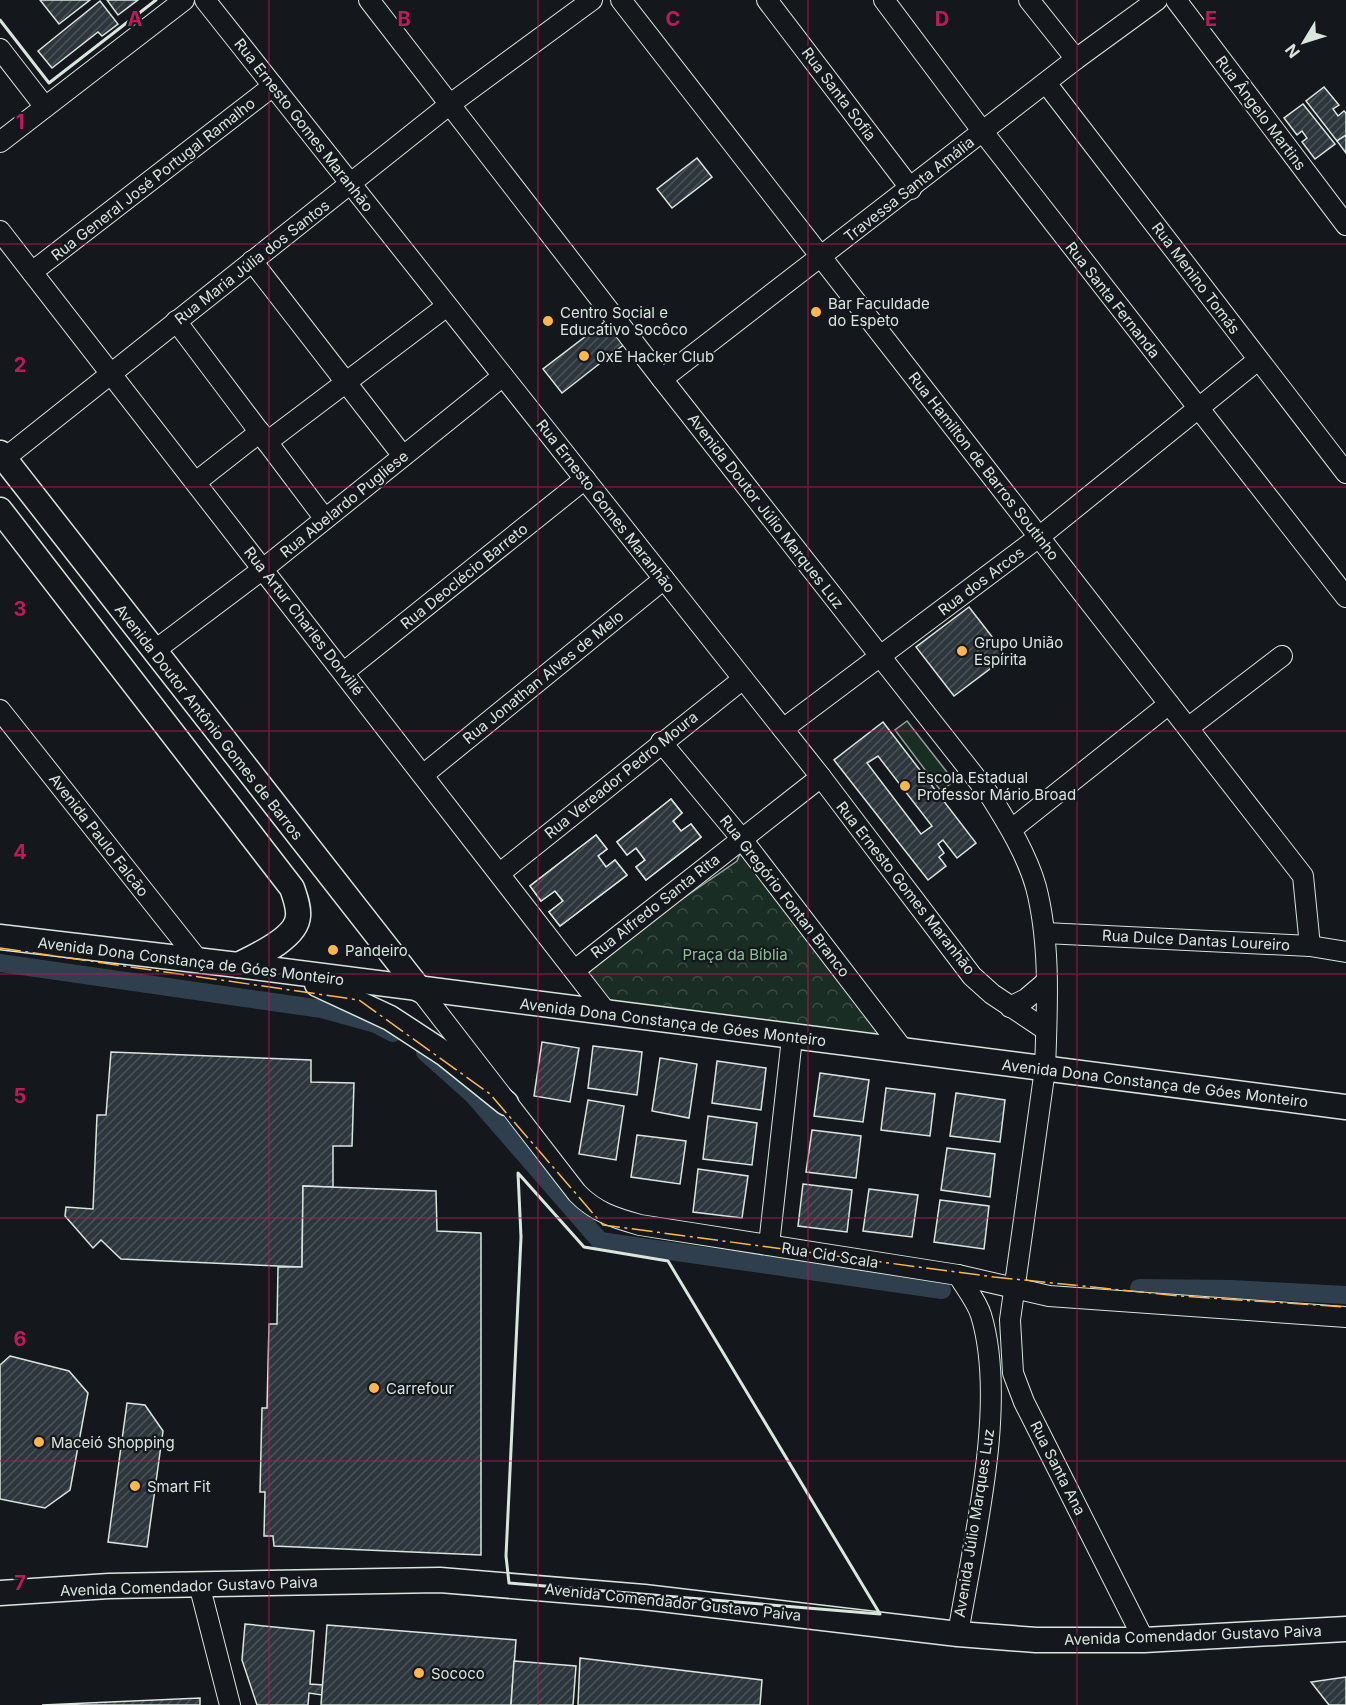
<svg xmlns="http://www.w3.org/2000/svg" width="1346" height="1705" font-family="Inter,sans-serif">
	<style>
		.park { fill: url(#park-crowns); stroke: #939e99; stroke-width: 1.5 }
		.garden { fill: #1a2d24; stroke: #939e99; stroke-width: 1.5 }
		.lines { fill: none; stroke-linecap: round; stroke-linejoin: round }
		.canal { stroke: #2f3f4d; stroke-width: 18 }
		.building { fill: url(#building-hatch); stroke: #d8e6dc; stroke-width: 1.5; fill-rule: evenodd }
		.minor-casing { stroke: #d8e6dc; stroke-width: 22 }
		.major-casing { stroke: #d8e6dc; stroke-width: 27 }
		.minor { stroke: #14181c; stroke-width: 20 }
		.major { stroke: #14181c; stroke-width: 24 }
		.wall { stroke: #d8e6dc; stroke-width: 3 }
		.power { stroke: #ffb74d; stroke-width: 1.5; stroke-dasharray: 21 4.5 3 4.5; stroke-linecap: butt }
		.grid { fill: none; stroke: #c2185b; stroke-width: 1.5; stroke-opacity: 0.55 }
		.poi-dot { fill: #ffb74d; stroke: #14181c; stroke-width: 2 }
		.labels { text-anchor: middle; dominant-baseline: central; stroke-width: 4.5; stroke-linejoin: round; paint-order: stroke }
		.street-label { font-size: 15px; fill: #d8e6dc; stroke: #14181c }
		.poi-label { font-size: 15px; fill: #d8e6dc; stroke: #14181c; text-anchor: start }
		.park-label { font-size: 15px; fill: #8ac095; stroke: #14181c }
		.grid-label { font-size: 20px; text-anchor: middle; font-weight: bold; fill: #c2185b; stroke: #14181c; stroke-width: 4.5; stroke-linejoin: round; paint-order: stroke }
	</style>
	<defs>
		<pattern id="park-crowns" width="20" height="18" patternUnits="userSpaceOnUse" patternTransform="scale(1.5)"><rect width="20" height="18" fill="#1a2d24"/><path d="M2 6a3 3 0 1 1 6 0M12 15a3 3 0 1 1 6 0" fill="none" stroke="#3b4b43"/></pattern>
		<pattern id="building-hatch" width="6" height="6" patternUnits="userSpaceOnUse" patternTransform="scale(1.5)"><rect width="6" height="6" fill="#2c363c"/><path d="M-1 1l2-2M0 6l6-6M5 7l2-2" fill="none" stroke="#4a5358"/></pattern>
	</defs>
	<rect width="100%" height="100%" fill="#14181c"/>
	<path class="park" d="M 744,843 L 905,1052 L 583,1010 L 575,973 L 737,861 Z"/>
	<path class="garden" d="M 907,721 L 954,781 L 941,791 L 895,730 Z"/>
	<g class="lines">
		<g class="canal">
			<path d="M 0,963 L 322,1009 L 376,1024 L 393,1033"/>
			<path d="M 425,1052 L 473,1095 L 600,1241 L 942,1290"/>
			<path d="M 1139,1288 L 1231,1289 L 1346,1295"/>
		</g>
	</g>
	<g class="building">
		<path d="M 40,0 L 90,0 L 59,24 Z"/>
		<path d="M 107,0 L 138,0 L 118,15 Z"/>
		<path d="M 100,1 L 118,24 L 102,36 L 98,32 L 52,68 L 38,51 Z"/>
		<path d="M 1324,87 L 1339,105 L 1333,109 L 1338,116 L 1344,111 L 1346,113 L 1346,135 L 1337,141 L 1306,101 Z"/>
		<path d="M 1303,104 L 1335,144 L 1315,159 L 1302,142 L 1307,138 L 1302,131 L 1297,135 L 1284,118 Z"/>
		<path d="M 1346,135 L 1346,153 L 1337,141 Z"/>
		<path d="M 697,158 L 712,177 L 672,208 L 657,189 Z"/>
		<path d="M 607,320 L 626,343 L 562,393 L 543,369 Z"/>
		<path d="M 969,607 L 1007,656 L 954,696 L 916,647 Z"/>
		<path d="M 883,722 L 976,843 L 957,858 L 943,840 L 938,844 L 944,853 L 939,857 L 946,866 L 928,880 L 834,760 ZM 878,756 L 932,826 L 921,834 L 867,763 Z"/>
		<path d="M 671,799 L 682,813 L 673,821 L 681,831 L 691,824 L 701,837 L 646,880 L 636,867 L 645,860 L 636,848 L 627,855 L 617,842 ZM 667,825 L 675,836 L 653,853 L 645,841 Z"/>
		<path d="M 671,799 L 682,813 L 673,821 L 681,831 L 691,824 L 701,837 L 646,880 L 636,867 L 645,860 L 636,848 L 627,855 L 617,842 Z"/>
		<path d="M 596,835 L 607,849 L 598,856 L 606,867 L 615,860 L 627,875 L 560,926 L 549,912 L 563,901 L 555,891 L 541,901 L 530,886 ZM 588,865 L 596,875 L 569,896 L 561,886 Z"/>
		<path d="M 596,835 L 607,849 L 598,856 L 606,867 L 615,860 L 627,875 L 560,926 L 549,912 L 563,901 L 555,891 L 541,901 L 530,886 Z"/>
		<path d="M 542,1042 L 579,1048 L 570,1102 L 534,1096 Z"/>
		<path d="M 593,1046 L 642,1052 L 637,1095 L 588,1088 Z"/>
		<path d="M 111,1052 L 311,1060 L 311,1082 L 354,1083 L 352,1146 L 333,1146 L 333,1187 L 303,1186 L 302,1267 L 121,1259 L 101,1240 L 93,1248 L 65,1216 L 66,1207 L 93,1209 L 97,1115 L 106,1115 Z"/>
		<path d="M 660,1058 L 697,1064 L 689,1118 L 652,1111 Z"/>
		<path d="M 717,1061 L 766,1068 L 761,1110 L 712,1103 Z"/>
		<path d="M 820,1073 L 869,1080 L 863,1122 L 814,1116 Z"/>
		<path d="M 886,1088 L 935,1094 L 930,1136 L 881,1130 Z"/>
		<path d="M 956,1093 L 1005,1100 L 1000,1142 L 950,1136 Z"/>
		<path d="M 588,1100 L 624,1106 L 616,1160 L 579,1154 Z"/>
		<path d="M 708,1116 L 757,1123 L 752,1165 L 703,1159 Z"/>
		<path d="M 812,1130 L 861,1136 L 856,1178 L 806,1172 Z"/>
		<path d="M 637,1135 L 686,1141 L 680,1184 L 631,1177 Z"/>
		<path d="M 947,1148 L 995,1154 L 990,1197 L 941,1190 Z"/>
		<path d="M 698,1169 L 748,1176 L 742,1218 L 693,1212 Z"/>
		<path d="M 803,1184 L 852,1190 L 847,1232 L 798,1226 Z"/>
		<path d="M 303,1186 L 436,1191 L 437,1231 L 481,1233 L 481,1555 L 274,1546 L 273,1536 L 264,1536 L 265,1492 L 260,1492 L 262,1408 L 267,1408 L 269,1324 L 277,1324 L 278,1267 L 302,1267 Z"/>
		<path d="M 869,1189 L 918,1195 L 912,1237 L 863,1231 Z"/>
		<path d="M 940,1200 L 989,1206 L 984,1249 L 934,1242 Z"/>
		<path d="M 10,1356 L 69,1371 L 88,1393 L 70,1490 L 45,1508 L 0,1499 L 0,1365 Z"/>
		<path d="M 127,1403 L 145,1405 L 163,1431 L 147,1547 L 108,1542 Z"/>
		<path d="M 245,1624 L 314,1631 L 310,1684 L 323,1685 L 322,1695 L 309,1693 L 308,1705 L 257,1705 L 242,1660 Z"/>
		<path d="M 327,1625 L 516,1640 L 511,1705 L 321,1705 Z"/>
		<path d="M 580,1658 L 762,1680 L 760,1705 L 578,1705 Z"/>
		<path d="M 514,1661 L 576,1666 L 573,1705 L 511,1705 Z"/>
		<path d="M 1346,1677 L 1346,1705 L 1329,1705 L 1311,1682 Z"/>
		<path d="M 200,1698 L 200,1705 L 42,1705 Z"/>
	</g>
	<g class="lines">
		<g class="minor-casing">
			<g id="minor">
				<path d="M 205,0 L 821,777 L 972,976 L 992,994 L 1046,1030"/>
				<path d="M 369,0 L 662,379 L 991,797 C 1008,824 1027,855 1036,887 C 1051,945 1047,1010 1045,1069 L 1010,1320 L 1013,1373 L 1024,1402 L 1144,1640"/>
				<path d="M 621,0 L 1303,876 L 1310,946"/>
				<path d="M 767,0 L 911,189"/>
				<path d="M 884,0 L 983,132 L 1346,597"/>
				<path d="M 1029,0 L 1076,59"/>
				<path d="M 1176,0 L 1346,225"/>
				<path d="M 0,49 L 45,107"/>
				<path d="M 1046,83 L 1346,473"/>
				<path d="M 0,142 L 184,0"/>
				<path d="M 0,231 L 607,1013"/>
				<path d="M 252,261 L 403,456"/>
				<path d="M 32,272 L 273,86"/>
				<path d="M 176,321 L 325,519"/>
				<path d="M 662,379 L 1076,59 L 1157,0"/>
				<path d="M 267,442 L 447,306"/>
				<path d="M 0,462 L 449,105 L 592,0"/>
				<path d="M 196,482 L 260,432"/>
				<path d="M 154,651 L 263,569 L 503,376"/>
				<path d="M 344,672 L 585,479"/>
				<path d="M 0,710 L 199,961"/>
				<path d="M 1188,728 L 1282,656"/>
				<path d="M 783,729 L 1039,537 L 1258,360"/>
				<path d="M 661,742 L 741,838 L 905,1052"/>
				<path d="M 423,775 L 664,579"/>
				<path d="M 1012,829 L 1169,704"/>
				<path d="M 500,873 L 743,679"/>
				<path d="M 1045,933 L 1310,946 L 1346,952"/>
				<path d="M 575,970 L 821,777"/>
				<path d="M 420,990 L 577,1193 C 595,1212 615,1218 640,1225 L 958,1275 L 1049,1296 L 1346,1317"/>
				<path d="M 1010,1007 L 1026,999 L 1046,982"/>
				<path d="M 769,1245 L 792,1038"/>
				<path d="M 199,1584 L 230,1705"/>
				<path d="M 958,1634 C 973,1542 1008,1404 981,1315 C 977,1302 966,1288 958,1275"/>
			</g>
		</g>
		<g class="major-casing">
			<g id="major">
				<path d="M 0,453 L 420,990"/>
				<path d="M 0,510 L 292,888 C 295,897 299,907 298,916 C 297,938 256,956 238,965"/>
				<path d="M 0,937 L 238,965 L 1346,1107"/>
				<path d="M 317,984 L 390,1018 L 445,1054 L 506,1103"/>
				<path d="M 0,1593 L 109,1586 L 440,1580 L 644,1597 L 958,1634 L 1036,1640 L 1144,1640 L 1346,1629"/>
			</g>
		</g>
		<use href="#minor" class="minor"/>
		<use href="#major" class="major"/>
		<g class="wall">
			<path d="M 0,20 L 49,83 L 156,0"/>
			<path d="M 518,1173 L 584,1247 L 668,1261 L 880,1614 L 509,1583 L 506,1556 L 521,1237 Z"/>
		</g>
		<path class="power" d="M 0,948 L 359,1000 L 490,1094 L 603,1225 L 994,1277 L 1180,1296 L 1346,1307"/>
	</g>
	<path class="grid" d="M 269,0 L 269,1705M 538,0 L 538,1705M 808,0 L 808,1705M 1077,0 L 1077,1705M 0,244 L 1346,244M 0,487 L 1346,487M 0,731 L 1346,731M 0,974 L 1346,974M 0,1218 L 1346,1218M 0,1461 L 1346,1461"/>
	<g class="poi-dot">
		<circle cx="816" cy="312" r="6"/>
		<circle cx="548" cy="321" r="6"/>
		<circle cx="584" cy="356" r="6"/>
		<circle cx="962" cy="651" r="6"/>
		<circle cx="905" cy="786" r="6"/>
		<circle cx="333" cy="950" r="6"/>
		<circle cx="374" cy="1388" r="6"/>
		<circle cx="39" cy="1442" r="6"/>
		<circle cx="135" cy="1486" r="6"/>
		<circle cx="419" cy="1673" r="6"/>
	</g>
	<g class="labels">
		<g class="street-label">
			<text transform="translate(839 94) rotate(53)">Rua Santa Sofia</text>
			<text transform="translate(1261 113) rotate(53)">Rua Ângelo Martins</text>
			<text transform="translate(304 125) rotate(52)">Rua Ernesto Gomes Maranhão</text>
			<text transform="translate(153 179) rotate(-38)">Rua General José Portugal Ramalho</text>
			<text transform="translate(909 189) rotate(-38)">Travessa Santa Amália</text>
			<text transform="translate(252 262) rotate(-38)">Rua Maria Júlia dos Santos</text>
			<text transform="translate(1196 278) rotate(53)">Rua Menino Tomás</text>
			<text transform="translate(1113 300) rotate(52)">Rua Santa Fernanda</text>
			<text transform="translate(984 466) rotate(52)">Rua Hamilton de Barros Soutinho</text>
			<text transform="translate(344 504) rotate(-39)">Rua Abelardo Pugliese</text>
			<text transform="translate(606 506) rotate(52)">Rua Ernesto Gomes Maranhão</text>
			<text transform="translate(766 511) rotate(52)">Avenida Doutor Júlio Marques Luz</text>
			<text transform="translate(464 576) rotate(-39)">Rua Deoclécio Barreto</text>
			<text transform="translate(981 581) rotate(-37)">Rua dos Arcos</text>
			<text transform="translate(304 621) rotate(52)">Rua Artur Charles Dorvillé</text>
			<text transform="translate(543 677) rotate(-39)">Rua Jonathan Alves de Melo</text>
			<text transform="translate(209 722) rotate(52)">Avenida Doutor Antônio Gomes de Barros</text>
			<text transform="translate(621 775) rotate(-39)">Rua Vereador Pedro Moura</text>
			<text transform="translate(99 835) rotate(52)">Avenida Paulo Falcão</text>
			<text transform="translate(906 888) rotate(52)">Rua Ernesto Gomes Maranhão</text>
			<text transform="translate(785 896) rotate(52)">Rua Gregório Fontan Branco</text>
			<text transform="translate(655 906) rotate(-38)">Rua Alfredo Santa Rita</text>
			<text transform="translate(1196 940) rotate(3)">Rua Dulce Dantas Loureiro</text>
			<text transform="translate(191 961) rotate(7)">Avenida Dona Constança de Góes Monteiro</text>
			<text transform="translate(673 1022) rotate(7)">Avenida Dona Constança de Góes Monteiro</text>
			<text transform="translate(1155 1083) rotate(7)">Avenida Dona Constança de Góes Monteiro</text>
			<text transform="translate(830 1255) rotate(9)">Rua Cid Scala</text>
			<text transform="translate(1058 1468) rotate(63)">Rua Santa Ana</text>
			<text transform="translate(974 1523) rotate(-81)">Avenida Júlio Marques Luz</text>
			<text transform="translate(189 1586) rotate(-2)">Avenida Comendador Gustavo Paiva</text>
			<text transform="translate(673 1602) rotate(6)">Avenida Comendador Gustavo Paiva</text>
			<text transform="translate(1193 1635) rotate(-2)">Avenida Comendador Gustavo Paiva</text>
		</g>
		<g class="poi-label">
			<text x="828" y="303">Bar Faculdade<tspan x="828" dy="17">do Espeto</tspan></text>
			<text x="560" y="312">Centro Social e<tspan x="560" dy="17">Educativo Socôco</tspan></text>
			<text x="596" y="356">0xE Hacker Club</text>
			<text x="974" y="642">Grupo União<tspan x="974" dy="17">Espírita</tspan></text>
			<text x="917" y="777">Escola Estadual<tspan x="917" dy="17">Professor Mário Broad</tspan></text>
			<text x="345" y="950">Pandeiro</text>
			<text x="386" y="1388">Carrefour</text>
			<text x="51" y="1442">Maceió Shopping</text>
			<text x="147" y="1486">Smart Fit</text>
			<text x="431" y="1673">Sococo</text>
		</g>
		<g class="park-label">
			<text x="735" y="954">Praça da Bíblia</text>
		</g>
	</g>
	<g class="grid-label">
		<text x="135" y="26">A</text>
		<text x="404" y="26">B</text>
		<text x="673" y="26">C</text>
		<text x="942" y="26">D</text>
		<text x="1211" y="26">E</text>
		<text x="20" y="129">1</text>
		<text x="20" y="372">2</text>
		<text x="20" y="616">3</text>
		<text x="20" y="859">4</text>
		<text x="20" y="1103">5</text>
		<text x="20" y="1346">6</text>
		<text x="20" y="1590">7</text>
	</g>
	<g transform="translate(1304 42) rotate(232)" stroke="#14181c" stroke-width="4.5" paint-order="stroke">
	<path d="M0-4.5L10 22L0 15L-10 22Z" fill="#d8e6dc"/>
	<text y="-9" font-size="16" font-weight="bold" text-anchor="middle" fill="#d8e6dc">N</text>
	</g>
</svg>
